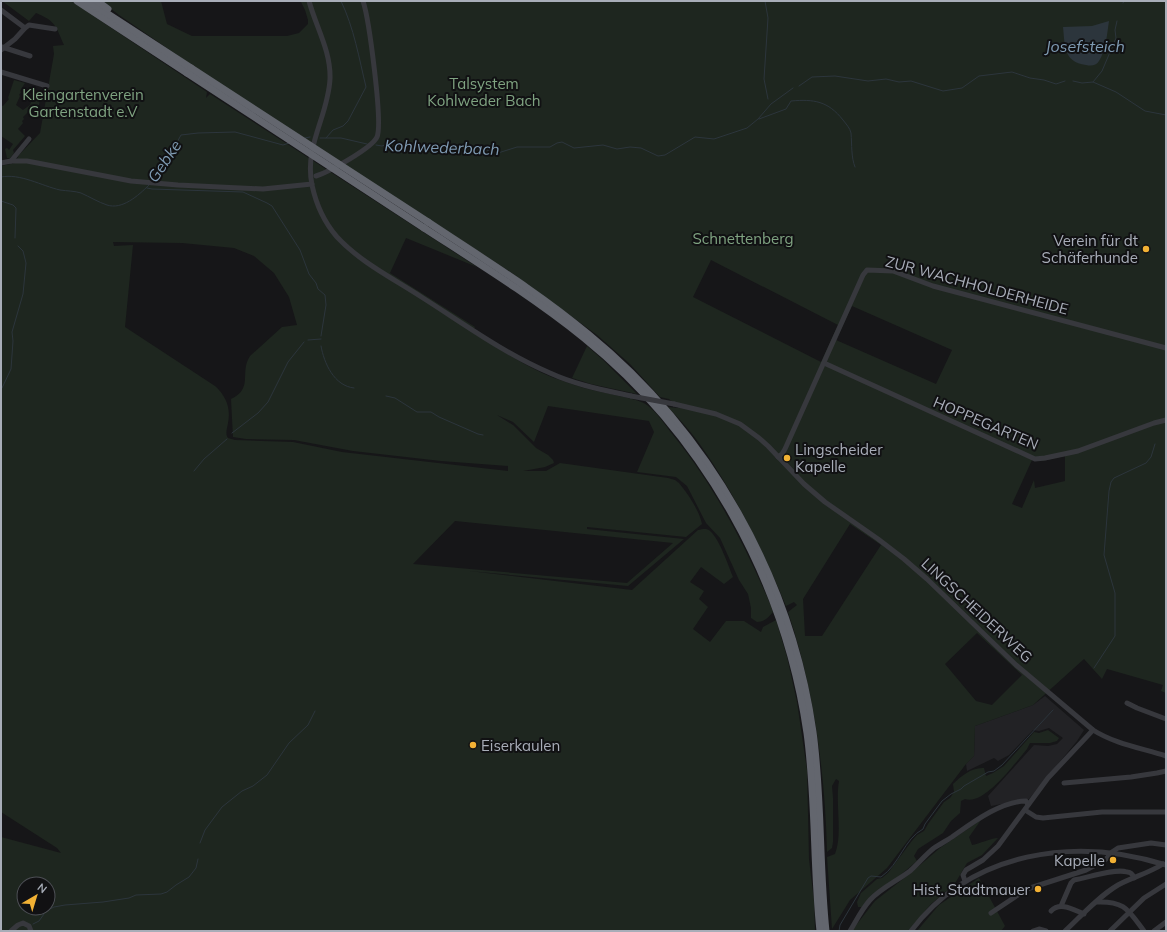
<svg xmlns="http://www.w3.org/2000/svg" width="1167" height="932" font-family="Mulish,sans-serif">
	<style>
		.built { fill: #222225 }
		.green { fill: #1e261f; fill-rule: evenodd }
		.water { fill: #2c353c }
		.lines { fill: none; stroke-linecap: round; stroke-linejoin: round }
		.stream { stroke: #2c353c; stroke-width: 1 }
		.minor { stroke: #37383d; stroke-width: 5 }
		.highway { stroke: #63666e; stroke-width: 7 }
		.minor-bridge { stroke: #37383d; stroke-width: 5 }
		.highway-bridge { stroke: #63666e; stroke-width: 7 }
		.poi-dot { fill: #f2b134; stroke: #111113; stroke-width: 1.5 }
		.labels { text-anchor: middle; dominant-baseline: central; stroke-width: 4; stroke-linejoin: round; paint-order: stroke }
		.park-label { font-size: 15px; fill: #7fa381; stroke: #111113 }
		.poi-label { font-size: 15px; fill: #a8adb8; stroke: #111113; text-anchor: end }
		.street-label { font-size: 15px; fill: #a8adb8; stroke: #111113 }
		.water-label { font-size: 16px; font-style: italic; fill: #7f9bb3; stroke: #111113 }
	</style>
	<rect width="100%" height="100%" fill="#161618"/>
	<path class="built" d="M 1045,696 L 1084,730 L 1077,741 L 1029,799 L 991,806 L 988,796 L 1034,745 L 1048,746 L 1057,744 L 1063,738 L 1049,728 L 1039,731 L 1033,730 L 1009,755 L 998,761 L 994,758 L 967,771 L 966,764 L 974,756 L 975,726 L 1033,705 Z"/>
	<g class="green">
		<path d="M 2,1 L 71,1 L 207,92 L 206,98 L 210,94 L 477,267 L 406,238 L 390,273 L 475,327 L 472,332 C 498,348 525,367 554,378 C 567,382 579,387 592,390 C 603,393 641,399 647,405 C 657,412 665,425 673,435 C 715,487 745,545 771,606 L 773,612 C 768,618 764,622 757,622 L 751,618 L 751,608 L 748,594 L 739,580 L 720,538 L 706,523 L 687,486 L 676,477 L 637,472 L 654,432 L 649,421 L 548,406 L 534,442 L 513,422 L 497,415 L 513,425 L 536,448 L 548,455 L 553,460 L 554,463 L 545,467 L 523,471 L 546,471 L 560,463 L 668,478 L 675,480 L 679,483 C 688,494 699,510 702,524 L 686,537 L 587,527 L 587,529 L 684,539 L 628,586 L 469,571 L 632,590 L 698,530 C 703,529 707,528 710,531 C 720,540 728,565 733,577 L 724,584 L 701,567 L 690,582 L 704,591 L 699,599 L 708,607 L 693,629 L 710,642 L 726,621 L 744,621 L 761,632 L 763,627 L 776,620 L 787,657 L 797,702 L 807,770 L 809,859 L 814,901 L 815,931 L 1,931 L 1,837 L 61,853 L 57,848 L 1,812 L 1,166 L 15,163 L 19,155 L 40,133 L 54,54 L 53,46 L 64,45 C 56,27 56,21 36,13 L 29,21 ZM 113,242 L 182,243 L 234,248 L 254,256 L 274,273 L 289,297 L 297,325 L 282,327 L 250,356 C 239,373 254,388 231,399 L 233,437 L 246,439 L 294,440 L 353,451 L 441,461 L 508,466 L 508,471 L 342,452 L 293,442 L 235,440 L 228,438 C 225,434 227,429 228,423 C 231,408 226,396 215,386 L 125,327 L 133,245 L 114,246 ZM 455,521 L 673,543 L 627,583 L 413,564 ZM 24,884 L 48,884 L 48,908 L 24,908 Z"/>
		<path d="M 101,1 L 161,1 L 167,24 L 192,36 L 287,36 L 299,33 L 308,24 L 308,20 L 305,10 L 301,2 L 296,1 L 1166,1 L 1166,693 L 1161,691 L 1163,685 L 1107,669 L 1102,679 L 1084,659 L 1033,705 L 975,726 L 974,756 L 966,764 L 887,868 L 850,900 L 832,929 L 827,857 L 835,854 C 843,834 835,803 839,781 L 836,779 L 832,786 L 833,798 L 833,842 L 832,848 L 827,852 C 825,771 814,689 788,612 L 797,605 L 794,602 L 786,606 C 763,550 732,488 696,439 C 688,428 678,418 668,407 L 679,408 L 669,399 L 660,397 L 630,364 L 597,335 L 512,273 L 215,81 L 119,15 ZM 711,260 L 838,325 L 821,362 L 693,297 ZM 852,306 L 952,350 L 936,384 L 836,340 ZM 1065,456 L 1065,481 L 1035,488 L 1034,480 L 1022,508 L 1012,504 L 1032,460 L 1043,461 ZM 850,524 L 881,545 L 822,636 L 805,636 L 803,599 ZM 977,633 L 1022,675 L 992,705 L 976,701 L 945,664 Z"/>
		<path d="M 14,80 L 25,83 L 20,91 L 21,92 L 19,95 L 20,96 L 16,105 L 23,110 L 30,105 L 34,91 L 41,92 L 38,112 L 35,110 L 32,115 L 28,112 L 23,117 L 24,119 L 22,121 L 23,123 L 18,129 L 25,136 L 13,150 L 14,153 L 10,158 L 7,158 L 5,149 L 7,148 L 9,150 L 13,144 L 1,136 L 1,105 L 3,106 L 9,99 L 8,98 Z"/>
		<path d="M 587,346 L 603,360 L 637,394 L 591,384 L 572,378 Z"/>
		<path d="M 1048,730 L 1059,738 L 1057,741 L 1050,743 L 1030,743 L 1027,749 C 1015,763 984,806 965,799 L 961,801 L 960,813 L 951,821 L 943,833 L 918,849 L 914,856 L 917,861 L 862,907 L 858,907 L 857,902 L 861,893 L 877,879 L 882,878 L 888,873 L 911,842 L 917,835 L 924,831 L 928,824 L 944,802 L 950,798 L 954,792 L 953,784 C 961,776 972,767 984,768 L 986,776 L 993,773 L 1004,766 L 1034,732 L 1039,733 Z"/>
		<path d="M 981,820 L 969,837 L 972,845 C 979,844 991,838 998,838 L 982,855 L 967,863 L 954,885 L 931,904 L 908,931 L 852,931 L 857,924 L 875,901 L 912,872 L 940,848 Z"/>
		<path d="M 979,878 L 1005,926 L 1001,931 L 917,931 L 939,905 Z"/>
	</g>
	<path class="water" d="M 1109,21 C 1107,34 1106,50 1099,61 C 1096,66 1091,66 1086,65 C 1063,62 1065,45 1063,27 L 1092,26 Z"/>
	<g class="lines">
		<g class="stream">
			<path d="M 765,1 L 768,18 L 764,79 L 768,99"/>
			<path d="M 1123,3 L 1124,1"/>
			<path d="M 1073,81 L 1082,83 L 1093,82 L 1116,92 L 1145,111 L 1166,115"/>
			<path d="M 1093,82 L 1102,71 L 1116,38 L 1115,30 L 1117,21"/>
			<path d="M 799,86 L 812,77 L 835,76 L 868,81 L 886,79 L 899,82 L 911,81 L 943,91 L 962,88 L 979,76 L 1012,72 L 1030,78 L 1044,80 L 1056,84 L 1065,81"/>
			<path d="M 759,119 L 786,109 L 791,101 C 814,99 828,101 843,120 C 846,124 850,128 851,133 C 852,145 851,157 855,167"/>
			<path d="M 305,138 L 310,137"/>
			<path d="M 320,138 L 341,138 L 367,144"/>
			<path d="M 326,138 L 333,130 L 343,126 L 348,121 L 366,87 C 359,58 354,28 341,1"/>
			<path d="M 376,145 L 382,146 L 390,143 L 415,146 L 444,145 L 462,147 L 471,146 L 498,153 L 517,147 L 550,147 L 557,143 L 562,142 L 574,148 L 603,145 L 617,149 L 630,147 L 641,148 L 658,156 L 665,155 L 695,137 L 714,139 L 747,128 L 758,119 L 771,104 L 793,88"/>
			<path d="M 1,177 C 20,173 42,186 60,190 C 67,191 75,191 81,193 C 90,197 98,202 107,205 C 122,210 138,196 149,185"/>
			<path d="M 154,180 L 163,168 L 181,135 L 198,133 L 235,132 L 283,145 L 289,143"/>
			<path d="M 147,188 L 152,189 L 243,192 L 267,203 L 272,206 L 300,250 L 309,274 L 316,283 L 318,289 L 325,295 L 326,305 L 321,336"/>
			<path d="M 1,201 L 13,205 L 16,208 L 15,238"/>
			<path d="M 308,340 L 321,339"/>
			<path d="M 321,346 C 324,363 334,386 354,388"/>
			<path d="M 2,388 L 11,369 L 13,341 L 12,332 L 23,294 L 26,263 L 23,251 L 18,246"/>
			<path d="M 386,396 L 395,398 L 417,412 L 431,412 L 439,417 L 478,434 L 483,435"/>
			<path d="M 232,433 L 258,413 L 268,402 L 288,362 L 304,342"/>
			<path d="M 194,471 L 204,459 L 227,439"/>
			<path d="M 1094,668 L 1115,636 L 1115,593 L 1104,555 L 1109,491 L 1111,482 L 1114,478 L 1146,463 L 1151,457 L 1155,444"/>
			<path d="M 200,843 L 205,830 L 222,807 L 242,791 L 253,786 L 267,775 L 289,743 L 308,725 L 315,711"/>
			<path d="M 48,910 L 54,907 L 65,905 L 103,902 L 129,898 L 136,895 L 161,894 L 167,892 L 176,885 L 189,877 L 196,868 L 198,859"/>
			<path d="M 33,924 L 39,921 L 44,914"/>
			<path d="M 839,931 L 840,925 L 868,878 L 871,876 L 881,877 C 900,864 904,839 923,829 L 925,824 L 942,801 L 951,794 L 961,789 L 964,786 L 988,772 L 994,771 L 1002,765 L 1053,710"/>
		</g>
		<g class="minor">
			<path d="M 309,1 C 316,27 331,51 330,79 C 328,117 304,145 312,185 C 316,204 324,222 337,237 C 360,262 394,279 423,298 C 464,324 505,354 550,373 C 576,385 604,390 631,396"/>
			<path d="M 1,10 L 25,28 L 15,39 L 1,50"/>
			<path d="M 25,28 L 29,25 L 55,29"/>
			<path d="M 2,47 L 30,56"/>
			<path d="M 1,72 L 47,86"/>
			<path d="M 11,161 L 29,139"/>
			<path d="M 1,163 L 11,161 L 27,161 L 131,181 L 178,185 L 263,189 L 312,184"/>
			<path d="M 316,176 C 329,172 372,148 377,137 C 383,123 369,19 363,1"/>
			<path d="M 824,363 L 1035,459 L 1045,458 L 1078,451 L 1154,423 L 1166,420"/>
			<path d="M 674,404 L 716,414 L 740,424 L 759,438 L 768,446 L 804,484 L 825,502 L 878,539 L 904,559 L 927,579 L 1016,665 L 1093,730 C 1115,744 1141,748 1166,756"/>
			<path d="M 778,457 L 782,454 L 785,449 L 863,275 L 867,270 L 893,271 L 933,286 L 1166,348"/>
			<path d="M 1127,703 L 1137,708 L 1166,719"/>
			<path d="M 1064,783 L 1131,777 L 1157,773 L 1166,771"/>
			<path d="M 1025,810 L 1036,817 L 1043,818 L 1102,812 L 1166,812"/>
			<path d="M 965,881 L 963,875 L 966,870 L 983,860 L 998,846 L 1048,778 L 1093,730"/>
			<path d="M 1097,902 C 1125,901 1128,910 1144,931"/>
			<path d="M 1061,906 L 1071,883 L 1074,880 C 1087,878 1115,868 1127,872 C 1131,872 1133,875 1134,878"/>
			<path d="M 1051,911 C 1060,901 1074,910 1084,914"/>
			<path d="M 991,913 L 1027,889 L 1086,870 L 1105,860 L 1108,857 L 1109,854 L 1118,848 L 1151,843 L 1166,845"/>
			<path d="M 11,931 L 18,925 L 23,923 L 29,926 L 31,931"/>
			<path d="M 850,931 C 856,921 862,909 870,900 C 881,888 897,881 910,871 C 918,864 925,855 934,848 C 940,844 946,841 952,837 C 972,823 1001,801 1026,801 L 1028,805"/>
			<path d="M 911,931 C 971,851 1075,836 1166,865"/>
			<path d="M 1033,931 L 1039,929 L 1046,931"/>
			<path d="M 1065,931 C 1082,915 1098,897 1118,885 C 1133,877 1149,873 1163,864"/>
			<path d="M 1110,931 L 1144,898 L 1166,884"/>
			<path d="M 1154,931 L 1166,922"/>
		</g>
		<g class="highway">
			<path d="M 77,1 L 187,73"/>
			<path d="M 88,1 L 191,68"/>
			<path d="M 97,1 L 108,9"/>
			<path d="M 428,222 C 482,258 538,292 588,334 C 709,433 791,577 813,732 C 822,798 819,865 826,931"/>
			<path d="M 424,228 C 478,263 533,297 584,338 C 704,435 785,580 807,733 C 816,799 813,865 820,931"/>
		</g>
		<path class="minor-bridge" d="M 631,396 L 674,404"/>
		<g class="highway-bridge">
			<path d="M 191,68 L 428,222"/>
			<path d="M 187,73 L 424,228"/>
		</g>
	</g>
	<g class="poi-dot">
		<circle cx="1146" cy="249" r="4"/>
		<circle cx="787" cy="458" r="4"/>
		<circle cx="473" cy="745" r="4"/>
		<circle cx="1113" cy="860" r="4"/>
		<circle cx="1038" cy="889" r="4"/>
	</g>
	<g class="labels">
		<g class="park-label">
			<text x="484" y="83">Talsystem<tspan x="484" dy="17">Kohlweder Bach</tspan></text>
			<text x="83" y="94">Kleingartenverein<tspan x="83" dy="17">Gartenstadt e.V</tspan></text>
			<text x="743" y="238">Schnettenberg</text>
		</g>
		<g class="poi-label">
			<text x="1138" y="240">Verein für dt<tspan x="1138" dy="17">Schäferhunde</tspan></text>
			<text x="795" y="449" text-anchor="start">Lingscheider<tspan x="795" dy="17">Kapelle</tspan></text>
			<text x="481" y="745" text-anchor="start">Eiserkaulen</text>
			<text x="1105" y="860">Kapelle</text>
			<text x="1030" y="889">Hist. Stadtmauer</text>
		</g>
		<g class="street-label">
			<text transform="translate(977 285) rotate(15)">ZUR WACHHOLDERHEIDE</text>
			<text transform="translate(986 423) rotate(23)">HOPPEGARTEN</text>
			<text transform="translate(977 610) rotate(43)">LINGSCHEIDERWEG</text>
		</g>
		<g class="water-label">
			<text x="1085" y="46">Josefsteich</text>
			<text transform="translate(442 147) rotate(2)">Kohlwederbach</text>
			<text transform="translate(164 161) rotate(-56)">Gebke</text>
		</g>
	</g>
	<rect width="1167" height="932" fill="none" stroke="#a8adb8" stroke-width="4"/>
	<g transform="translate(36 896) rotate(38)"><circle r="19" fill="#111113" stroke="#4d4f55"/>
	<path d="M0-3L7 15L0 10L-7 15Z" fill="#f2b134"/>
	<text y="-6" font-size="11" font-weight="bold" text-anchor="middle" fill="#a8adb8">N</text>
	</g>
</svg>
